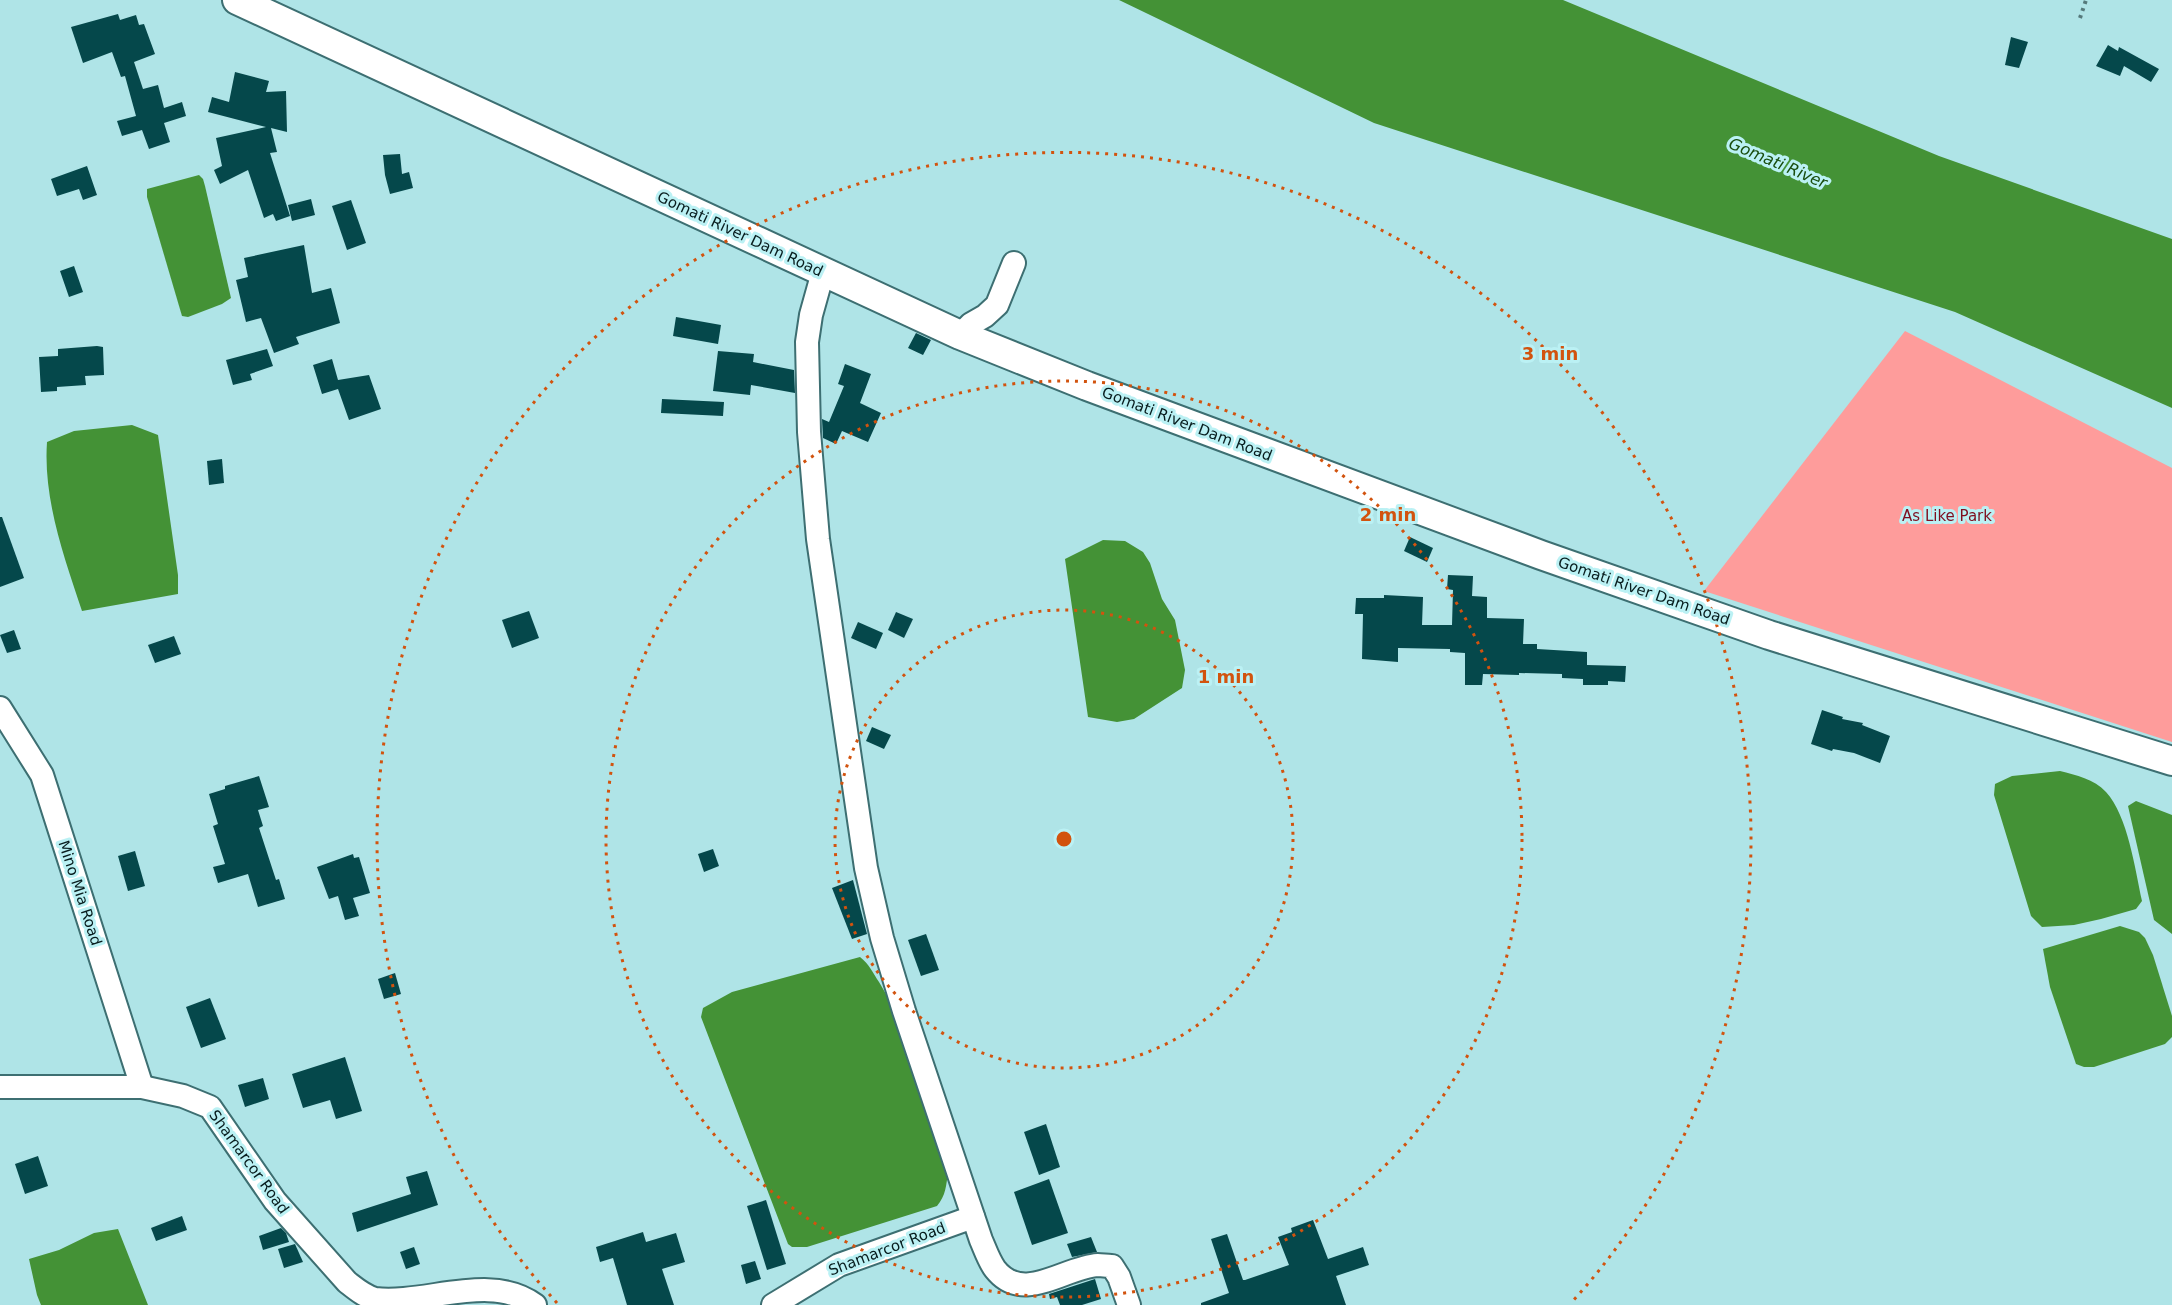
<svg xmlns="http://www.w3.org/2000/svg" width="2172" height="1305" font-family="'DejaVu Sans',sans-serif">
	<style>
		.green { fill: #fe9c9b }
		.water { fill: #449236 }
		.building { fill: #05484b }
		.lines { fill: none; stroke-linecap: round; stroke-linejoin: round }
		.minor-casing { stroke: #3d6f72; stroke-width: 26 }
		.major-casing { stroke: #3d6f72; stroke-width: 32 }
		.path { stroke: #55797b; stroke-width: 4; stroke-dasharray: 3 4.5; stroke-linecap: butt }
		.minor { stroke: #fff; stroke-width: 22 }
		.major { stroke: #fff; stroke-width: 28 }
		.ring { fill: none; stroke: #d2530e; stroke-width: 3; stroke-dasharray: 3 6 }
		.labels { text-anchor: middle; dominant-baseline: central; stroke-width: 6; stroke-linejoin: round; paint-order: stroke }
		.street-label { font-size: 15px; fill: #081d1e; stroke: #bbf1f4 }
		.park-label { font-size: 15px; fill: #7f0e1f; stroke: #bbf1f4 }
		.water-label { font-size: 16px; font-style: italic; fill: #194d0e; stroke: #bbf1f4 }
		.centre { fill: #d2530e; stroke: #bbf1f4; stroke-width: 3 }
		.ring-label { font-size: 18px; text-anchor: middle; font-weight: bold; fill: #d2530e; stroke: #bbf1f4; stroke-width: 6; stroke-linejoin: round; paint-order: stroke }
	</style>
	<rect width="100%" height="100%" fill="#afe4e7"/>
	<path class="green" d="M 1905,331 L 2172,468 L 2172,742 L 1704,591 Z"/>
	<g class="water">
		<path d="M 1119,0 L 1563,0 L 1939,156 L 2172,239 L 2172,408 L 1955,312 L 1374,123 Z"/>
		<path d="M 199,175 L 203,179 L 205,186 L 231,298 L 222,304 L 188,317 L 182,316 L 147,197 L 147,189 Z"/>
		<path d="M 132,425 L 158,435 L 178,575 L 178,594 L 82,611 C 64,557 43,499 47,442 L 74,431 Z"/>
		<path d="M 1103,540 L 1125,541 L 1143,552 L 1150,563 L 1162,599 L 1175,620 L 1185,670 L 1182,688 L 1134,719 L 1117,722 L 1088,717 L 1065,559 Z"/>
		<path d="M 2060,771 C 2076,775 2094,779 2106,792 C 2128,816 2135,869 2142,901 L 2136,909 L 2101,919 L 2074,925 L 2042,927 L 2031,916 L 1994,795 L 1995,784 L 2012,776 Z"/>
		<path d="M 2136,801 L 2172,815 L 2172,934 L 2154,920 L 2128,806 Z"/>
		<path d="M 2120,926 L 2139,932 L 2145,938 L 2153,955 L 2172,1016 L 2172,1037 L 2165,1044 L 2094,1067 L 2084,1067 L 2076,1064 L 2050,987 L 2043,949 Z"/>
		<path d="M 860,957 C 869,964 873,973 879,982 C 914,1040 929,1109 948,1173 C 946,1186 946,1195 937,1206 L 807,1247 L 792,1247 L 788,1244 L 701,1017 L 703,1008 L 732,992 Z"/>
		<path d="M 118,1229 L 148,1305 L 41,1305 L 37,1295 L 29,1259 L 59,1250 L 94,1233 Z"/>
	</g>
	<g class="building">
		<path d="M 118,14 L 120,20 L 136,15 L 139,25 L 144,24 L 155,54 L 134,62 L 143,89 L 158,85 L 164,108 L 182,102 L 186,116 L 164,123 L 170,142 L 149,149 L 142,130 L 122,136 L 117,121 L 136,116 L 125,76 L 121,77 L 112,52 L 83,63 L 71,27 Z"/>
		<path d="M 2011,37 L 2028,42 L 2019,68 L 2005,65 Z"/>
		<path d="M 2108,45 L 2118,51 L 2119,47 L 2159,69 L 2151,82 L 2124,66 L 2120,76 L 2096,66 Z"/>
		<path d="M 235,72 L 269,81 L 266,92 L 286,91 L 287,132 L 271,128 L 277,152 L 270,153 L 290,216 L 276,221 L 273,214 L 264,218 L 248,170 L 220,184 L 214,170 L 222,166 L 216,138 L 266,127 L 208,112 L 212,97 L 229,102 Z"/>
		<path d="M 400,154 L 402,174 L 409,172 L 413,188 L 390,194 L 385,175 L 383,155 Z"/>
		<path d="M 87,166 L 97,195 L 83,200 L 79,189 L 57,196 L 51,179 Z"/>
		<path d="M 311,199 L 315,215 L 292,221 L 288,205 Z"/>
		<path d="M 351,200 L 366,243 L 347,250 L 332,206 Z"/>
		<path d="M 304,245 L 312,293 L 331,288 L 340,323 L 296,337 L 299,344 L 274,353 L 261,318 L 246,322 L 236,280 L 248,277 L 244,258 Z"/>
		<path d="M 74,266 L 83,292 L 69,297 L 60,271 Z"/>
		<path d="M 676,317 L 721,325 L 718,344 L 673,336 Z"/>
		<path d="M 916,333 L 931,340 L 923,355 L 908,348 Z"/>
		<path d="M 97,346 L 103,347 L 104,375 L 85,376 L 86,385 L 57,387 L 57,391 L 41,392 L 39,357 L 58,356 L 58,349 Z"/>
		<path d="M 267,349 L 273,366 L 250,374 L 252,380 L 233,385 L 226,360 Z"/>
		<path d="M 718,351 L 754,354 L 753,362 L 794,370 L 795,393 L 751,385 L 750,395 L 713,391 Z"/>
		<path d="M 332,359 L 338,380 L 369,375 L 381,409 L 349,420 L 338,389 L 322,394 L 313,365 Z"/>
		<path d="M 845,364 L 871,374 L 860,403 L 881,413 L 868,442 L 842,431 L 836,444 L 823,438 L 822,419 L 829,422 L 844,386 L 838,384 Z"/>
		<path d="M 662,399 L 724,402 L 723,416 L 661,413 Z"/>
		<path d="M 222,459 L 224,483 L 209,485 L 207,461 Z"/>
		<path d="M 0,517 L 2,517 L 24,578 L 0,587 Z"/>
		<path d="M 1410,537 L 1433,548 L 1427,562 L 1404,551 Z"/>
		<path d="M 1448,575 L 1473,576 L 1472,596 L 1487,597 L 1487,618 L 1524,619 L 1523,644 L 1537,644 L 1537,649 L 1587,652 L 1587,665 L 1626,666 L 1625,682 L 1608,681 L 1608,685 L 1583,685 L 1583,679 L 1562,678 L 1562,674 L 1519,673 L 1519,675 L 1483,674 L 1482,685 L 1465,685 L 1465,653 L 1450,652 L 1450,649 L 1398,648 L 1398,662 L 1362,659 L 1363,614 L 1355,614 L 1356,598 L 1384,598 L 1384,595 L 1423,597 L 1422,625 L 1452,625 L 1453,590 L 1447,589 Z"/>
		<path d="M 529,611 L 539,638 L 512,648 L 502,620 Z"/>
		<path d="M 896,612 L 913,619 L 904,638 L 888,630 Z"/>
		<path d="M 858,622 L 883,633 L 876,649 L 851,638 Z"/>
		<path d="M 14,630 L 21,649 L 7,653 L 0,635 Z"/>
		<path d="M 174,636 L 181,654 L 155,663 L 148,645 Z"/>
		<path d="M 1822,710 L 1843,717 L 1842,719 L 1863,723 L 1862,725 L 1890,736 L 1880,763 L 1854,753 L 1833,749 L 1832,751 L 1811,744 Z"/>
		<path d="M 872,727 L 891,735 L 884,749 L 866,741 Z"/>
		<path d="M 259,776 L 269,807 L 258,810 L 263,826 L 259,828 L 276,880 L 279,879 L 285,899 L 258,907 L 248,874 L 218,883 L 213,867 L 225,864 L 213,826 L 218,824 L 209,794 L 225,789 L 225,786 Z"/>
		<path d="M 713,849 L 719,866 L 704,872 L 698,854 Z"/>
		<path d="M 135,851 L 145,886 L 128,891 L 118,856 Z"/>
		<path d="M 353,854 L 354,858 L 359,857 L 370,893 L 353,898 L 359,916 L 345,920 L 338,896 L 329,899 L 317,867 Z"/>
		<path d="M 853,880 L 867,934 L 852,939 L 832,888 Z"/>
		<path d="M 926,934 L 939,970 L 921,976 L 908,940 Z"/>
		<path d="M 395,973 L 401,994 L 384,999 L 378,979 Z"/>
		<path d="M 210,998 L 226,1039 L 201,1048 L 186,1007 Z"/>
		<path d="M 345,1057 L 362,1111 L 336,1119 L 330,1100 L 303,1108 L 292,1074 Z"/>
		<path d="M 263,1078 L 269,1099 L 245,1107 L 238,1085 Z"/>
		<path d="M 1046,1124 L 1060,1167 L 1039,1175 L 1024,1132 Z"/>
		<path d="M 38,1156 L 48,1186 L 25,1194 L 15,1164 Z"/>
		<path d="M 427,1171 L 438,1205 L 357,1232 L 352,1213 L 411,1194 L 406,1177 Z"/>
		<path d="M 1049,1179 L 1068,1233 L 1032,1245 L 1014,1192 Z"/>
		<path d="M 766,1200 L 786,1264 L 767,1270 L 747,1206 Z"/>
		<path d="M 182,1216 L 187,1230 L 156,1241 L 151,1228 Z"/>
		<path d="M 1313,1220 L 1328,1259 L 1363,1247 L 1369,1265 L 1336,1276 L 1346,1305 L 1201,1305 L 1201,1303 L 1229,1293 L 1211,1239 L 1227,1234 L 1243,1280 L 1245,1280 L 1289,1265 L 1278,1237 L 1292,1232 L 1291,1228 Z"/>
		<path d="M 281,1228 L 286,1233 L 289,1242 L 263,1250 L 259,1236 Z"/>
		<path d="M 643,1232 L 646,1242 L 676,1233 L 685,1262 L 662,1269 L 674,1305 L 627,1305 L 613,1258 L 600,1262 L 596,1247 Z"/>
		<path d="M 1091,1237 L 1097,1252 L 1072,1257 L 1067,1244 Z"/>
		<path d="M 295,1244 L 303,1262 L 284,1268 L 278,1249 Z"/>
		<path d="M 414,1247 L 420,1264 L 406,1269 L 400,1252 Z"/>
		<path d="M 755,1261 L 761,1279 L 746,1284 L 741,1265 Z"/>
		<path d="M 1095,1279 L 1101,1299 L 1082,1305 L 1060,1305 L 1057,1297 L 1050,1299 L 1049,1294 Z"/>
	</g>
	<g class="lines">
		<g class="minor-casing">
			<g id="minor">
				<path d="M 823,272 L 811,315 L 807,342 L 809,432 L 818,539 L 866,868 L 882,938 L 904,1011 L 981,1240 C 985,1249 989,1261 995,1269 C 1023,1305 1064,1267 1098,1265 C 1102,1265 1107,1266 1112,1266 L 1119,1277 L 1129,1305"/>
				<path d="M 960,335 L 971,324 L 985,316 L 997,305 L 1014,263"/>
				<path d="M 0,708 L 42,775 L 142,1087"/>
				<path d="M 0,1087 L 142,1087 L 183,1096 L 210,1107 L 275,1201 L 347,1282 C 356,1289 364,1296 375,1299 C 425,1305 491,1272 535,1305"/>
				<path d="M 773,1305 L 839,1265 L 973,1217"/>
			</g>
		</g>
		<g class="major-casing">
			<path id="major" d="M 237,0 L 960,335 L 1087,386 L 1541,555 L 1769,635 L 2172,761"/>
		</g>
		<path class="path" d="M 2080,18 L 2086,0"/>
		<use href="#minor" class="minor"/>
		<use href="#major" class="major"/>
	</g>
	<g class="ring">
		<circle cx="1064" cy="839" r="229"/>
		<circle cx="1064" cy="839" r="458"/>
		<path d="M557 1303A687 687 0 1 1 1571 1303"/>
	</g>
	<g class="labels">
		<g class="street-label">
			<text transform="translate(740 234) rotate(25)">Gomati River Dam Road</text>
			<text transform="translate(1187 424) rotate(21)">Gomati River Dam Road</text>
			<text transform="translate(1644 591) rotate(19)">Gomati River Dam Road</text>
			<text transform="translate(80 893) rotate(72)">Mino Mia Road</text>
			<text transform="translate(249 1162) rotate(54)">Shamarcor Road</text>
			<text transform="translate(887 1249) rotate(-21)">Shamarcor Road</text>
		</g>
		<g class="park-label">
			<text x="1947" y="516">As Like Park</text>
		</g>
		<g class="water-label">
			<text transform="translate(1778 163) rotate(23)">Gomati River</text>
		</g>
	</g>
	<circle cx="1064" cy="839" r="9" class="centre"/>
	<g class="ring-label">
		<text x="1550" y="360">3 min</text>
		<text x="1388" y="521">2 min</text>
		<text x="1226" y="683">1 min</text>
	</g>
</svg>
